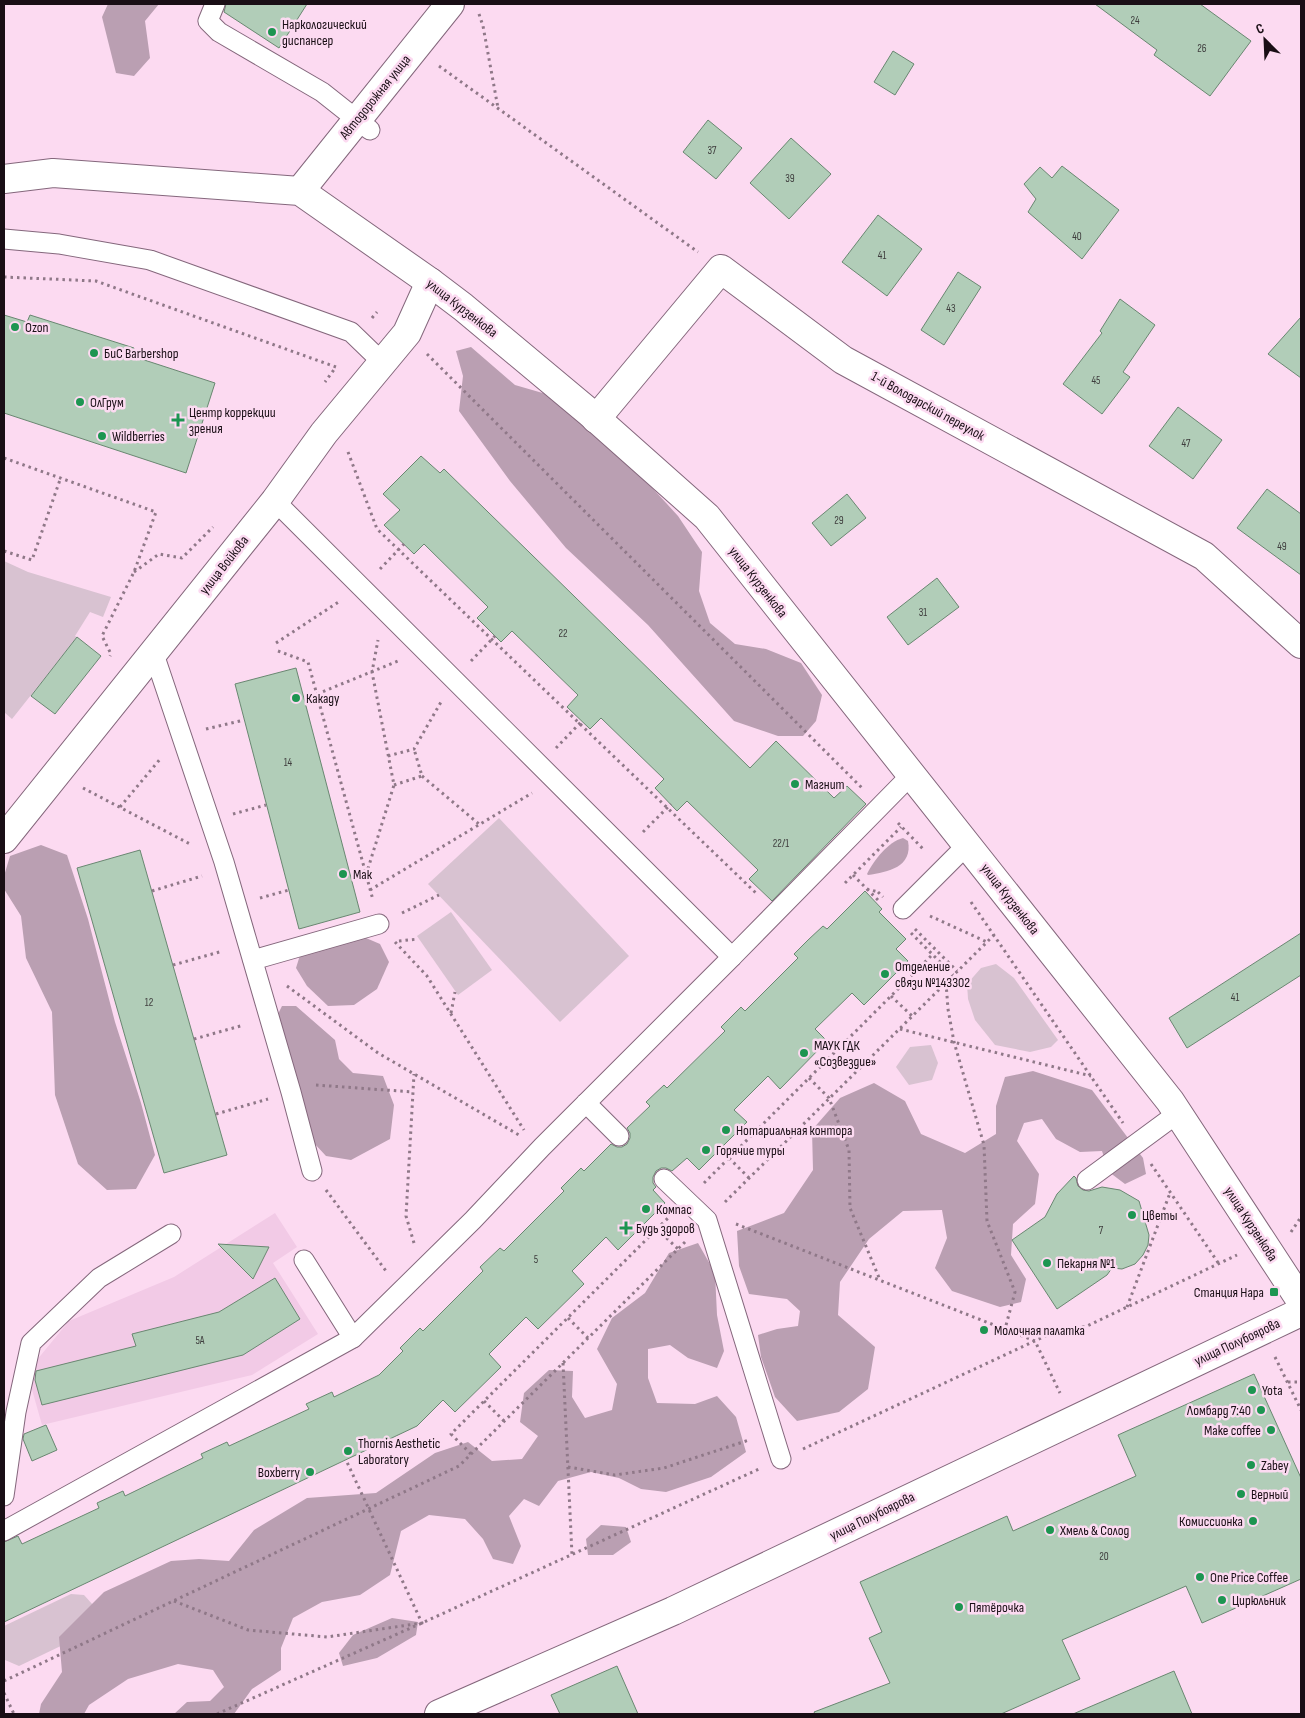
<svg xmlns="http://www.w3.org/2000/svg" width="1305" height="1718" font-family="'Sofia Sans Condensed',sans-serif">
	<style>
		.built { fill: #f2cae6 }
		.green { fill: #d8c2d1 }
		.forest { fill: #ba9fb2 }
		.building { fill: #b1cdb8; stroke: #698771 }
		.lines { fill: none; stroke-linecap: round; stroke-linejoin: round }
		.service-casing { stroke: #84677c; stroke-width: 21 }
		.minor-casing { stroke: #84677c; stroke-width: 30 }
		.path { stroke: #8f7888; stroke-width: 3; stroke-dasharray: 2.5 4; stroke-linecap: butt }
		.service { stroke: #fff; stroke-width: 19 }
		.minor { stroke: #fff; stroke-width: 28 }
		.poi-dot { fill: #1d9551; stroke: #fcdaf1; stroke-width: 2 }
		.labels { text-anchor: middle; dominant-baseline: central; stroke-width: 5; stroke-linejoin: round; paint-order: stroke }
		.number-label { font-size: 11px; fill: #3f3e3e }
		.poi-label { font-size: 14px; fill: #190e15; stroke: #fcdaf1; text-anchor: start }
		.street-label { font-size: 14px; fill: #190e15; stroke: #fcdaf1 }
	</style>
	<rect width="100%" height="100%" fill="#fcdaf1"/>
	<path class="built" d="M 275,1213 L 297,1247 L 273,1263 L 318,1334 L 252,1375 L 42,1425 L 27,1372 L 69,1321 L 174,1277 Z"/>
	<g class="green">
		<path d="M 4,561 L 28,572 L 111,597 L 103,617 L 90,612 L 75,636 L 77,637 L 12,719 L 4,712 Z"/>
		<path d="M 499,818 L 629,956 L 560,1022 L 428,884 Z"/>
		<path d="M 451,912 L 492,970 L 458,995 L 417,936 Z"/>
		<path d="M 996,964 L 1014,978 L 1058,1040 L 1051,1047 L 1030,1052 L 995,1045 L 975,1020 L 968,999 L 967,984 L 981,968 Z"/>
		<path d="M 931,1045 L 938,1063 L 932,1080 L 909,1085 L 896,1067 L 910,1047 Z"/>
		<path d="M 71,1594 L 84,1595 L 93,1605 L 90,1632 L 19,1666 L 5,1660 L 4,1626 Z"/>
	</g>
	<g class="forest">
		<path d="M 108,4 L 159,4 L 145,21 L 150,58 L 134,76 L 116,73 L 102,17 Z"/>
		<path d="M 471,347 L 515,385 L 546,394 L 614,446 L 678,516 L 702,552 L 699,591 L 710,623 L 735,644 L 766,649 L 801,663 L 822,695 L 816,721 L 803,736 L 778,736 L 734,721 L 648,625 L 566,548 L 510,481 L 459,411 L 463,376 L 456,351 Z"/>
		<path d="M 903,838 L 908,841 C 913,867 888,872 868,875 L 867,874 C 874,860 888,842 903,838 Z"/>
		<path d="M 41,845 L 67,855 L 88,919 L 115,1022 L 141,1103 L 155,1155 L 136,1189 L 107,1190 L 78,1164 L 55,1095 L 52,1012 L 26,958 L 21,916 L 4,889 L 4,876 L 10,856 Z"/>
		<path d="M 359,935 L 380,944 L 389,962 L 377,989 L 354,1005 L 328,1006 L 307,986 L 296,968 L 302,949 Z"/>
		<path d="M 282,1006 L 296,1006 L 335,1040 L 339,1059 L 353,1073 L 383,1076 L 394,1105 L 390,1139 L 351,1160 L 326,1156 L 314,1143 L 276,1018 Z"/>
		<path d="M 1033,1071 L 1092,1090 L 1143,1158 L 1146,1174 L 1125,1184 L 1109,1172 L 1102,1151 L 1080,1152 L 1056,1139 L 1042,1119 L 1024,1123 L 1017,1141 L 1039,1174 L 1035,1204 L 1013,1224 L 1011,1255 L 1026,1279 L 1021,1302 L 1000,1307 L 952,1291 L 935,1268 L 947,1238 L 942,1210 L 903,1211 L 869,1239 L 840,1282 L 838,1315 L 875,1347 L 868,1389 L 839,1412 L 797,1421 L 775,1397 L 761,1357 L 758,1335 L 777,1329 L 798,1326 L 800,1311 L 787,1299 L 749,1294 L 739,1266 L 737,1231 L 784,1213 L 813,1170 L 812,1130 L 840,1098 L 874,1083 L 905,1101 L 921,1134 L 965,1153 L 996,1134 L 996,1106 L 1005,1077 Z"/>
		<path d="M 698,1243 L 715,1273 L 717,1315 L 724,1351 L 717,1368 L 688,1358 L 670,1345 L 648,1349 L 648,1378 L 657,1403 L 695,1404 L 717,1396 L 736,1417 L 746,1452 L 711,1477 L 666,1492 L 641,1489 L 619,1478 L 591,1472 L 558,1481 L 539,1506 L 524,1499 L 509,1516 L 521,1546 L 513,1564 L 493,1559 L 483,1539 L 465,1519 L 429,1515 L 401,1531 L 390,1575 L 360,1595 L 322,1602 L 293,1618 L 281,1648 L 281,1670 L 252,1689 L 234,1714 L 174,1714 L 187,1702 L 210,1701 L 224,1687 L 213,1670 L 178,1664 L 128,1679 L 89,1705 L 84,1714 L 39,1714 L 41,1704 L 62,1672 L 59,1637 L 104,1592 L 171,1561 L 199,1559 L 229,1561 L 254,1530 L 307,1498 L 376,1493 L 435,1453 L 468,1442 L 492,1461 L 522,1459 L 538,1436 L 520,1422 L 524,1393 L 549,1370 L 573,1371 L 572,1397 L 585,1418 L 612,1410 L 617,1384 L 597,1349 L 612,1318 L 645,1293 L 669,1253 Z"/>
		<path d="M 601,1525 L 626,1527 L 631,1542 L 613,1555 L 588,1555 L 586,1539 Z"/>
		<path d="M 392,1618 L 418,1622 L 416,1635 L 377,1658 L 343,1666 L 339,1653 L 353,1635 Z"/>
	</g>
	<g class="building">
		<path d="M 226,4 L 307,4 L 279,48 L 224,12 Z"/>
		<path d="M 1095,4 L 1200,4 L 1251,41 L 1210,96 L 1154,55 L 1157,50 Z"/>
		<path d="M 893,51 L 914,64 L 895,95 L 874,82 Z"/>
		<path d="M 708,120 L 742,148 L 716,179 L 683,152 Z"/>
		<path d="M 791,138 L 831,174 L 789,219 L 750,183 Z"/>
		<path d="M 1062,166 L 1119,210 L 1082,259 L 1028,212 L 1036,199 L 1024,184 L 1040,167 L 1052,178 Z"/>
		<path d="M 878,215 L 922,249 L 887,296 L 842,262 Z"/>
		<path d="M 958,272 L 981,287 L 944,345 L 921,330 Z"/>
		<path d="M 1120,299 L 1155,325 L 1123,372 L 1130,377 L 1102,414 L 1063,384 L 1102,333 L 1100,331 Z"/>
		<path d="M 4,315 L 27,322 L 30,315 L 134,348 L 132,356 L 215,383 L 186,473 L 4,413 Z"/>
		<path d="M 1301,317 L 1301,378 L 1268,354 Z"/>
		<path d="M 1178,407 L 1222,440 L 1193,479 L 1149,446 Z"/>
		<path d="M 421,456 L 440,473 L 444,469 L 750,768 L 776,741 L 834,798 L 847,786 L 866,804 L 772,901 L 749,879 L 758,870 L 687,801 L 677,811 L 655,788 L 664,779 L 601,718 L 590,729 L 567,707 L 578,695 L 512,631 L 501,642 L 477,618 L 488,607 L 424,544 L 414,554 L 384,525 L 400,510 L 383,494 Z"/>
		<path d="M 1267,489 L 1301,514 L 1301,575 L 1237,528 Z"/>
		<path d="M 847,494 L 866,518 L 831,546 L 812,523 Z"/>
		<path d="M 937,578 L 959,607 L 908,645 L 887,617 Z"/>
		<path d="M 77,637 L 101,656 L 55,714 L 31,696 Z"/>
		<path d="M 296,668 L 360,912 L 299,929 L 235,684 Z"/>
		<path d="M 140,850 L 227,1155 L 164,1173 L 77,868 Z"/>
		<path d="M 865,891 L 882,909 L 879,912 L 906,939 L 896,949 L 908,961 L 864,1005 L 852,993 L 815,1029 L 827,1041 L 780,1089 L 768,1076 L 734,1110 L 747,1122 L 699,1170 L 687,1158 L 672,1171 L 666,1168 L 661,1168 L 656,1171 L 653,1177 L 653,1183 L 656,1187 L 653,1190 L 665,1203 L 618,1250 L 606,1237 L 572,1271 L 584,1284 L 538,1329 L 526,1317 L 489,1354 L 501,1367 L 455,1412 L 443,1400 L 417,1426 L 4,1622 L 4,1542 L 18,1536 L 22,1544 L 99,1508 L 97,1503 L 123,1491 L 125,1496 L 203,1458 L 201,1454 L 227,1442 L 229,1446 L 309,1409 L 306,1404 L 332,1392 L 334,1397 L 379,1375 L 403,1351 L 400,1348 L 420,1328 L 423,1331 L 483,1271 L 480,1267 L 500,1248 L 504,1251 L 564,1191 L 561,1188 L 581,1168 L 584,1171 L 611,1144 L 617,1147 L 622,1147 L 627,1144 L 630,1138 L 630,1133 L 627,1128 L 650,1106 L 646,1102 L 664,1085 L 667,1088 L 725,1031 L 721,1027 L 741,1007 L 745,1011 L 798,958 L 794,954 L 808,940 L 823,926 L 827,929 Z"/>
		<path d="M 1301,933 L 1301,975 L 1187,1048 L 1169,1018 Z"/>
		<path d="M 1074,1176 L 1076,1178 L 1078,1186 L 1083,1190 L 1089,1191 L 1102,1187 L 1120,1190 L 1139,1201 L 1149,1235 L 1148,1245 L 1143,1255 L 1135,1264 L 1122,1269 L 1112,1268 L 1107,1275 L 1057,1309 L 1012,1240 L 1045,1217 L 1057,1194 Z"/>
		<path d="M 218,1244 L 269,1247 L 253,1279 Z"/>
		<path d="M 275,1278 L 300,1319 L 243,1355 L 42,1405 L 35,1380 L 36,1371 L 136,1346 L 132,1334 L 219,1312 Z"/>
		<path d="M 1254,1374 L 1301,1478 L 1301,1579 L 1202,1623 L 1186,1586 L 1062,1640 L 1080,1679 L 1001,1714 L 815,1714 L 814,1712 L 890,1683 L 869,1638 L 882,1632 L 860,1582 L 1007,1516 L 1013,1531 L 1136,1476 L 1118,1435 Z"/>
		<path d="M 46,1425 L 57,1450 L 32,1461 L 23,1439 L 24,1434 Z"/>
		<path d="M 617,1666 L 638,1714 L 560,1714 L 551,1695 Z"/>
		<path d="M 1174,1671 L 1192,1714 L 1073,1714 Z"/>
	</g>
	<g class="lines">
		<g class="service-casing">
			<g id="service">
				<path d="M 215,4 L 208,21 L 219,32 L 322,92 L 370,130"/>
				<path d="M 4,239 L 59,244 L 150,260 L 351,332 L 382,362"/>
				<path d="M 275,501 L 732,957 L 911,775"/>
				<path d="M 154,654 L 224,862 L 291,1092 L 312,1171"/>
				<path d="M 903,909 L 967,845"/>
				<path d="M 253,960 L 379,924"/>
				<path d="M 586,1103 L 619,1136"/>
				<path d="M 664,1179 L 707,1220 L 781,1459"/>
				<path d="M 1087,1180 L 1178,1113"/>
				<path d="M 304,1260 L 353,1338"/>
				<path d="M 4,1496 L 16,1412 L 31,1343 L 99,1278 L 171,1234"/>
				<path d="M 4,1531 L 353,1338 L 473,1220 L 542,1147 L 732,957"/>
			</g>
		</g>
		<g class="minor-casing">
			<g id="minor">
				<path d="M 4,179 L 53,173 L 300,191 L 430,282 L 463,307 L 590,413 L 707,517 L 1170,1101 L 1301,1301"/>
				<path d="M 300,191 L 450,4"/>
				<path d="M 596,419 L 721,269 L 843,360 L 1204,556 L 1301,644"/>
				<path d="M 4,839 L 275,501 L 324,433 L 407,333 L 430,282"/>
				<path d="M 439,1714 L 673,1611 L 1301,1312"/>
			</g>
		</g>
		<g class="path">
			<path d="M 479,14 L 483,26 L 498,108"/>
			<path d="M 439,66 L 698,252"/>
			<path d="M 4,277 L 96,281 L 336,367 L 325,382"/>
			<path d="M 372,318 L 377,312"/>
			<path d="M 427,354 L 863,789"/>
			<path d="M 348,452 L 377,529 L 758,895"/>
			<path d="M 4,458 L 156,512 L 134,572 L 102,636 L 111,654 L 110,656"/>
			<path d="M 4,551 L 32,560 L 61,477"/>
			<path d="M 380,569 L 404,544"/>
			<path d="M 134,572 L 159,554 L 182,558 L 213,527"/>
			<path d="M 276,643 L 340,601"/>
			<path d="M 278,651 L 308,662 L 373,900"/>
			<path d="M 471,661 L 495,636"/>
			<path d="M 317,694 L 398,661"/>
			<path d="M 206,729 L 244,720"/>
			<path d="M 556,748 L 582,721"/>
			<path d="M 388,756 L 414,749 L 441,702"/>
			<path d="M 422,776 L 479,824"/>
			<path d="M 394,785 L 422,776 L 414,749"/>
			<path d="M 83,788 L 190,844"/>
			<path d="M 120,807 L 161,758"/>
			<path d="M 233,814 L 266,805"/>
			<path d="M 898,823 L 925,851"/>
			<path d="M 643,832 L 671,804"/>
			<path d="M 366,875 L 394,785 L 372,672 L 378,640"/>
			<path d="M 853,875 L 867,889 L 878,892"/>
			<path d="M 845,883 L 901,827"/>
			<path d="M 867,889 L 878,900"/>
			<path d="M 370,890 L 532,793"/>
			<path d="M 152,891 L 202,876"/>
			<path d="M 878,892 L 883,897"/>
			<path d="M 260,898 L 289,890"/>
			<path d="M 971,902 L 1123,1123"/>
			<path d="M 402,913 L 439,895"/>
			<path d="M 930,916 L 987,942"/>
			<path d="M 915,929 L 957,971"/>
			<path d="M 911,933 L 953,975"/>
			<path d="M 399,941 L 418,939"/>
			<path d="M 395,942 L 427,976 L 524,1130"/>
			<path d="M 173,965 L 223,951"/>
			<path d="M 946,983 L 948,1009 L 954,1042 L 984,1145 L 987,1221 L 1015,1292 L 1005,1329"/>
			<path d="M 287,986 L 378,1053 L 519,1135"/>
			<path d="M 891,996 L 912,1016"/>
			<path d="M 451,1013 L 455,992"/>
			<path d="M 900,1029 L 1091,1076"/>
			<path d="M 194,1039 L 244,1025"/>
			<path d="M 809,1078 L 829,1098 L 849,1150 L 850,1208 L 880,1280"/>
			<path d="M 316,1085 L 413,1092"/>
			<path d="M 216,1114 L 268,1099"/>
			<path d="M 729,1158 L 749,1178"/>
			<path d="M 1151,1164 L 1219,1264"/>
			<path d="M 704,1183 L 933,954"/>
			<path d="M 326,1190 L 386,1271"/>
			<path d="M 725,1202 L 994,935"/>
			<path d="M 736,1224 L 1035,1341 L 1060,1393"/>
			<path d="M 657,1229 L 678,1249"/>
			<path d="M 1291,1232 L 1301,1217"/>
			<path d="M 414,1243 L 406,1216 L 414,1074"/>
			<path d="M 1127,1307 L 1170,1193"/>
			<path d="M 568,1318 L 588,1338"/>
			<path d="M 1275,1357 L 1301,1410"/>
			<path d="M 563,1363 L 572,1555"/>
			<path d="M 1288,1382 L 1301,1382"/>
			<path d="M 484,1401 L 504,1421"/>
			<path d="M 803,1449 L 1056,1331 L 1087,1326 L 1237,1255"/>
			<path d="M 471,1454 L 451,1434 L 668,1218"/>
			<path d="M 568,1467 L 615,1475 L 664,1468 L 749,1440"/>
			<path d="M 174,1601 L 248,1630 L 327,1637 L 422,1623 L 346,1460"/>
			<path d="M 4,1681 L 459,1466 L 687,1240"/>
			<path d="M 4,1693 L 14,1714"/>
			<path d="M 217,1714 L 422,1623 L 759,1469"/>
		</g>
		<use href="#service" class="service"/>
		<use href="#minor" class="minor"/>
	</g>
	<g class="poi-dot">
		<circle cx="272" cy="32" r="5"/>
		<circle cx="15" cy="327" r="5"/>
		<circle cx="94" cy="353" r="5"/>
		<circle cx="80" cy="402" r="5"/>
		<path d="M175.5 412.5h5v5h5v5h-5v5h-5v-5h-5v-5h5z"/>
		<circle cx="102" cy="436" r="5"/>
		<circle cx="296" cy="698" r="5"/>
		<circle cx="795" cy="784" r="5"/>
		<circle cx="343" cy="874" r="5"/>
		<circle cx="885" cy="974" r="5"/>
		<circle cx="804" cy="1053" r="5"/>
		<circle cx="726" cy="1130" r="5"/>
		<circle cx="706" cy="1150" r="5"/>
		<circle cx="646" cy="1209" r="5"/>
		<circle cx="1132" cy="1215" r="5"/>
		<path d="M623.5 1220.5h5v5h5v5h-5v5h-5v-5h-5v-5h5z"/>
		<circle cx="1047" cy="1263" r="5"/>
		<rect x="1269" y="1287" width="10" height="10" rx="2.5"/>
		<circle cx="984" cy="1330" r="5"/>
		<circle cx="1252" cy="1390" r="5"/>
		<circle cx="1261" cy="1410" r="5"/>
		<circle cx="1271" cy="1430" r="5"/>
		<circle cx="348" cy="1451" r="5"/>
		<circle cx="1251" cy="1465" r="5"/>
		<circle cx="310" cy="1472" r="5"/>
		<circle cx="1241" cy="1494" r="5"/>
		<circle cx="1253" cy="1521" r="5"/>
		<circle cx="1050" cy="1530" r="5"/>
		<circle cx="1200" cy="1577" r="5"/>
		<circle cx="1222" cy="1600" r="5"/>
		<circle cx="959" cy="1607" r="5"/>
	</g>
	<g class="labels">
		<g class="number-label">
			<text x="1135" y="20">24</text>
			<text x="1202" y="48">26</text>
			<text x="712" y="150">37</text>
			<text x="790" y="178">39</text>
			<text x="1077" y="236">40</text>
			<text x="882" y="255">41</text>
			<text x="951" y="308">43</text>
			<text x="1096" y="380">45</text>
			<text x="1186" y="443">47</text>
			<text x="839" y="520">29</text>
			<text x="1282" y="546">49</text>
			<text x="923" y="612">31</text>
			<text x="563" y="633">22</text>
			<text x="288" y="762">14</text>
			<text x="781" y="843">22/1</text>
			<text x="1235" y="997">41</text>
			<text x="149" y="1002">12</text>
			<text x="1101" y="1230">7</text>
			<text x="536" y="1259">5</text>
			<text x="200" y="1340">5А</text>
			<text x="1104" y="1556">20</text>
		</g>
		<g class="poi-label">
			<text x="282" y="24">Наркологический<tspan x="282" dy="16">диспансер</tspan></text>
			<text x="25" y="327">Ozon</text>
			<text x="104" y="353">БиС Barbershop</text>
			<text x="90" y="402">ОлГрум</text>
			<text x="189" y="412">Центр коррекции<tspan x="189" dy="16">зрения</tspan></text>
			<text x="112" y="436">Wildberries</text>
			<text x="306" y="698">Какаду</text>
			<text x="805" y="784">Магнит</text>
			<text x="353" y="874">Мак</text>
			<text x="895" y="966">Отделение<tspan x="895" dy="16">связи №143302</tspan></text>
			<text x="814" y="1045">МАУК ГДК<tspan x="814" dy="16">«Созвездие»</tspan></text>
			<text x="736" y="1130">Нотариальная контора</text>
			<text x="716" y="1150">Горячие туры</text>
			<text x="656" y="1209">Компас</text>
			<text x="1142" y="1215">Цветы</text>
			<text x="636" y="1228">Будь здоров</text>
			<text x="1057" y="1263">Пекарня №1</text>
			<text x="1264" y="1292" text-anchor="end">Станция Нара</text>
			<text x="994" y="1330">Молочная палатка</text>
			<text x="1262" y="1390">Yota</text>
			<text x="1251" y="1410" text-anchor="end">Ломбард 7:40</text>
			<text x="1261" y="1430" text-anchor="end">Make coffee</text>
			<text x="358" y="1443">Thornis Aesthetic<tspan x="358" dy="16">Laboratory</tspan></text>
			<text x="1261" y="1465">Zabey</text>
			<text x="300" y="1472" text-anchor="end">Boxberry</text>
			<text x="1251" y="1494">Верный</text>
			<text x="1243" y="1521" text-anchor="end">Комиссионка</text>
			<text x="1060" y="1530">Хмель &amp; Солод</text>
			<text x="1210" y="1577">One Price Coffee</text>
			<text x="1232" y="1600">Цирюльник</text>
			<text x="969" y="1607">Пятёрочка</text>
		</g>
		<g class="street-label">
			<text transform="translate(375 97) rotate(-51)">Автодорожная улица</text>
			<text transform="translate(462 308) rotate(38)">улица Курзенкова</text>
			<text transform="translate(928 406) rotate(29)">1-й Володарский переулок</text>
			<text transform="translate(224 565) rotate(-52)">улица Войкова</text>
			<text transform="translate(758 582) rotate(52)">улица Курзенкова</text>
			<text transform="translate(1010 899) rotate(52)">улица Курзенкова</text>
			<text transform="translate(1251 1224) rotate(57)">улица Курзенкова</text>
			<text transform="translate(1237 1342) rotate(-25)">улица Полубоярова</text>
			<text transform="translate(872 1516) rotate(-26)">улица Полубоярова</text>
		</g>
	</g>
	<rect width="1305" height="1718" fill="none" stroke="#190e15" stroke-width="10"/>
	<g transform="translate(1265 40) rotate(336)" stroke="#fcdaf1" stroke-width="4" paint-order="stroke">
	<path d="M0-4L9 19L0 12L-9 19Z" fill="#190e15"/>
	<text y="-8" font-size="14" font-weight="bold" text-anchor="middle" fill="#190e15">С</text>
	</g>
</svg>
